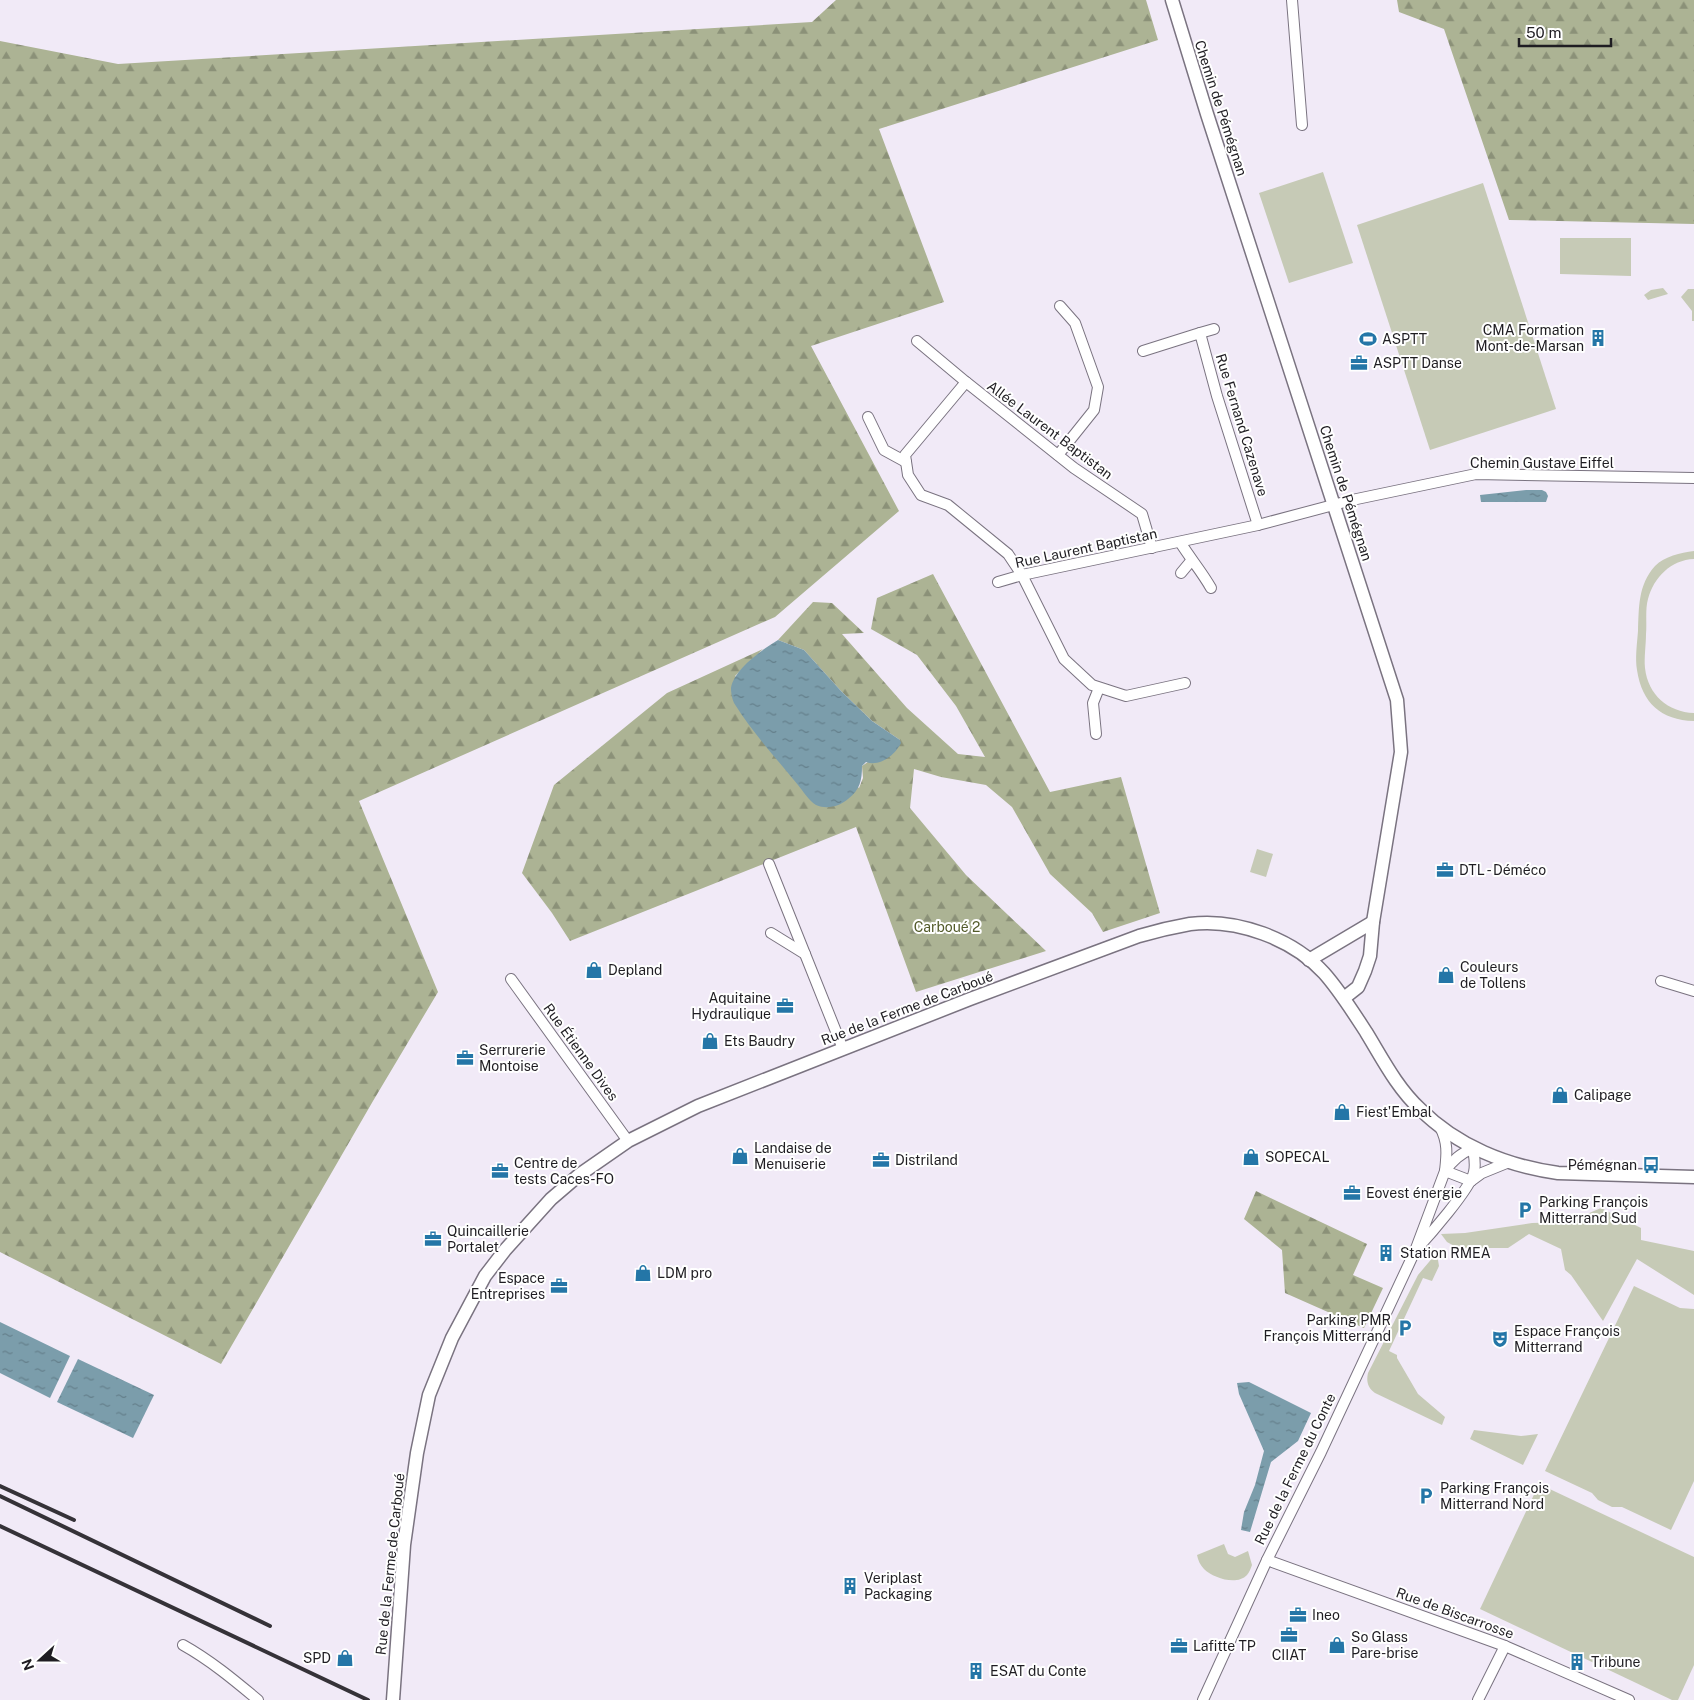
<svg xmlns="http://www.w3.org/2000/svg" width="1694" height="1700" font-family="'Public Sans',sans-serif">
	<style>
		.green { fill: #c6cab6 }
		.forest { fill: url(#forest-firs) }
		.water { fill: url(#water-ripples) }
		.lines { fill: none; stroke-linecap: round; stroke-linejoin: round }
		.minor-casing { stroke: #7a7380; stroke-width: 12 }
		.tertiary-casing { stroke: #7a7380; stroke-width: 15 }
		.minor { stroke: #fff; stroke-width: 10 }
		.tertiary { stroke: #fff; stroke-width: 12 }
		.rail { stroke: #353238; stroke-width: 4 }
		.labels { text-anchor: middle; dominant-baseline: central; stroke-width: 4; stroke-linejoin: round; paint-order: stroke }
		.street-label { font-size: 14px; fill: #1f1d22; stroke: #fff }
		.poi-label { font-size: 14px; fill: #1f1d22; stroke: #fff; text-anchor: start }
		.park-label { font-size: 14px; fill: #535b2a; stroke: #fff }
	</style>
	<defs>
		<pattern id="forest-firs" width="22" height="20" patternUnits="userSpaceOnUse" patternTransform="scale(1.25)"><rect width="22" height="20" fill="#acb394"/><path d="M5 1l3.5 6h-7zM16 11l3.5 6h-7z" fill="#8b9178"/></pattern>
		<pattern id="water-ripples" width="26" height="14" patternUnits="userSpaceOnUse" patternTransform="scale(1.25)"><rect width="26" height="14" fill="#7b9dab"/><path d="M2 4q2-2 4 0t4 0M15 11q2-2 4 0t4 0" fill="none" stroke="#647f8b"/></pattern>
	</defs>
	<rect width="100%" height="100%" fill="#f1eaf7"/>
	<g class="green">
		<path d="M 1323,172 L 1353,263 L 1289,283 L 1259,193 Z"/>
		<path d="M 1483,183 L 1556,409 L 1430,450 L 1357,225 Z"/>
		<path d="M 1560,238 L 1631,238 L 1631,276 L 1560,274 Z"/>
		<path d="M 1663,288 L 1668,294 L 1648,300 L 1644,295 L 1651,290 Z"/>
		<path d="M 1688,289 L 1694,289 L 1694,321 L 1692,321 L 1692,311 L 1681,297 Z"/>
		<path d="M 1694,551 L 1694,559 C 1671,560 1654,577 1648,599 C 1645,609 1647,623 1646,634 C 1646,645 1644,657 1645,668 C 1648,695 1668,712 1694,713 L 1694,721 C 1661,720 1642,703 1637,670 C 1635,658 1637,644 1638,631 C 1639,607 1638,585 1655,566 C 1665,556 1680,553 1694,551 Z"/>
		<path d="M 1257,849 L 1273,854 L 1266,877 L 1250,872 Z"/>
		<path d="M 1601,1208 L 1641,1228 L 1641,1240 L 1694,1251 L 1694,1295 L 1637,1259 L 1603,1321 L 1571,1275 L 1565,1270 L 1561,1249 L 1529,1234 L 1508,1248 L 1458,1248 L 1447,1242 L 1441,1234 L 1465,1233 L 1532,1223 L 1568,1222 Z"/>
		<path d="M 1434,1256 L 1438,1260 L 1439,1266 L 1432,1281 L 1423,1278 L 1389,1351 L 1397,1355 L 1397,1358 L 1418,1394 L 1445,1417 L 1442,1425 L 1375,1393 C 1368,1388 1366,1382 1368,1373 L 1418,1275 Z"/>
		<path d="M 1634,1286 L 1680,1308 L 1694,1309 L 1694,1481 L 1671,1530 L 1622,1507 L 1612,1507 L 1598,1500 L 1592,1493 L 1545,1471 Z"/>
		<path d="M 1474,1430 L 1521,1436 L 1538,1434 L 1523,1465 L 1470,1439 Z"/>
		<path d="M 1539,1484 L 1694,1557 L 1694,1665 L 1678,1700 L 1672,1700 L 1480,1609 Z"/>
		<path d="M 1224,1544 L 1228,1554 L 1235,1557 L 1248,1551 L 1252,1565 C 1251,1568 1249,1573 1247,1575 C 1237,1586 1213,1578 1204,1569 C 1200,1565 1198,1560 1197,1555 Z"/>
	</g>
	<g class="forest">
		<path d="M 836,0 L 1146,0 L 1158,40 L 879,129 L 944,302 L 811,346 L 899,511 L 775,617 L 359,801 L 438,992 L 373,1101 L 221,1364 L 0,1252 L 0,41 L 118,64 L 812,22 Z"/>
		<path d="M 1397,0 L 1694,0 L 1694,224 L 1509,220 L 1444,29 L 1399,12 Z"/>
		<path d="M 933,574 L 1050,792 L 1121,777 L 1160,913 L 1103,932 L 1092,913 L 1050,874 L 1012,807 L 986,785 L 941,777 L 914,769 L 910,808 L 966,875 L 1046,951 L 916,992 L 856,827 L 570,941 L 552,913 L 522,873 L 554,785 L 667,693 L 763,649 L 735,676 L 859,788 L 863,778 L 862,766 L 900,740 L 872,721 L 841,691 L 804,650 L 778,640 L 813,602 L 832,603 L 864,633 L 842,634 L 907,708 L 958,754 L 985,757 L 956,706 L 917,655 L 871,629 L 877,598 Z"/>
		<path d="M 1256,1191 L 1367,1244 L 1353,1275 L 1383,1288 L 1364,1328 L 1285,1293 L 1282,1250 L 1244,1219 Z"/>
	</g>
	<g class="water">
		<path d="M 1526,490 L 1542,490 L 1546,492 L 1548,496 L 1546,502 L 1481,502 L 1480,495 Z"/>
		<path d="M 778,640 L 804,650 L 841,691 L 872,721 L 900,740 L 901,743 C 895,755 880,767 866,762 L 862,766 C 862,780 860,790 848,799 C 840,806 827,810 816,805 C 809,801 803,791 798,785 C 776,758 752,732 734,703 C 732,699 731,692 731,688 C 734,669 763,649 778,640 Z"/>
		<path d="M 0,1322 L 70,1356 L 50,1398 L 0,1373 Z"/>
		<path d="M 78,1359 L 154,1395 L 133,1438 L 57,1402 Z"/>
		<path d="M 1249,1382 L 1311,1413 L 1298,1441 L 1271,1462 L 1250,1532 L 1241,1530 L 1244,1512 L 1255,1485 L 1264,1451 L 1239,1394 L 1237,1383 Z"/>
	</g>
	<g class="lines">
		<g class="minor-casing">
			<g id="minor">
				<path d="M 1292,0 L 1302,125"/>
				<path d="M 1200,333 L 1214,329"/>
				<path d="M 917,341 L 966,382 L 1074,468 L 1142,514 L 1152,548"/>
				<path d="M 1143,351 L 1200,333 L 1217,396 L 1258,525"/>
				<path d="M 966,382 L 905,455 L 908,475 L 921,495 L 948,505 L 1008,554 L 1022,575 L 1064,659 L 1092,685 L 1126,696 L 1185,683"/>
				<path d="M 868,417 L 884,450 L 906,462"/>
				<path d="M 1058,455 L 1094,410 L 1098,387 L 1075,323 L 1060,306"/>
				<path d="M 1180,542 C 1190,558 1202,572 1211,588"/>
				<path d="M 1181,573 L 1191,561"/>
				<path d="M 998,582 L 1022,575 L 1258,525 L 1352,500 L 1476,474 L 1694,478"/>
				<path d="M 1096,734 L 1093,703 L 1099,688"/>
				<path d="M 769,864 L 805,954"/>
				<path d="M 771,933 L 805,954 L 843,1049"/>
				<path d="M 511,979 L 628,1141"/>
				<path d="M 1661,981 L 1694,991"/>
				<path d="M 1440,1127 C 1448,1142 1447,1154 1445,1171 L 1471,1181"/>
				<path d="M 1471,1181 L 1482,1173 L 1509,1162"/>
				<path d="M 1267,1560 L 1505,1646 L 1629,1700"/>
				<path d="M 183,1645 C 210,1660 234,1680 258,1700"/>
				<path d="M 1203,1700 L 1267,1560 L 1321,1452 L 1415,1251 L 1445,1171 C 1453,1160 1460,1154 1473,1148 C 1474,1156 1476,1164 1474,1172 C 1471,1188 1428,1237 1415,1251"/>
				<path d="M 1478,1700 L 1505,1646"/>
			</g>
		</g>
		<g class="tertiary-casing">
			<g id="tertiary">
				<path d="M 1172,0 L 1207,114 L 1397,700 L 1401,752 L 1373,922 L 1370,956 L 1365,971 L 1358,987 L 1344,998"/>
				<path d="M 1309,960 L 1373,922"/>
				<path d="M 393,1700 L 404,1545 L 417,1453 L 429,1395 L 452,1338 L 485,1276 L 505,1250 L 551,1199 L 579,1175 L 628,1141 L 698,1106 L 970,999 L 1139,936 C 1156,931 1173,927 1190,924 C 1237,918 1293,939 1324,973 C 1340,991 1353,1012 1366,1032 C 1382,1058 1397,1088 1420,1109 C 1457,1146 1507,1166 1558,1173 L 1694,1177"/>
			</g>
		</g>
		<use href="#minor" class="minor"/>
		<use href="#tertiary" class="tertiary"/>
		<g class="rail">
			<path d="M 0,1486 L 74,1520"/>
			<path d="M 0,1496 L 270,1626"/>
			<path d="M 0,1526 L 368,1700"/>
		</g>
	</g>
	<defs>
		<g id="building-bare" transform="scale(1.35)"><path d="M-4-6H4V6H1V3H-1V6H-4ZM-2.5-4.3h1.7v1.8h-1.7ZM.8-4.3h1.7v1.8H.8ZM-2.5-1h1.7V.8h-1.7ZM.8-1h1.7V.8H.8Z" fill="#2476a7" stroke="#fff" stroke-width="2.5" paint-order="stroke"/></g>
		<g id="stadium-bare" transform="scale(1.35)"><path d="M0-5a6.5 5 0 1 0 0 10a6.5 5 0 1 0 0-10ZM-3.5-1.8h7v3.6h-7Z" fill="#2476a7" stroke="#fff" stroke-width="2.5" paint-order="stroke"/></g>
		<g id="office-bare" transform="scale(1.35)"><path d="M-6-3h4V-5.5h4V-3h4V5H-6ZM-1-4.5V-3h2v-1.5ZM-6 0V1H6V0Z" fill="#2476a7" stroke="#fff" stroke-width="2.5" paint-order="stroke"/></g>
		<g id="shop-bare" transform="scale(1.35)"><path d="M-5-2.5h2.3a2.7 3.5 0 0 1 5.4 0H5L5.5 6h-11ZM-1.5-2.5h3a1.5 2.3 0 0 0-3 0Z" fill="#2476a7" stroke="#fff" stroke-width="2.5" paint-order="stroke"/></g>
		<g id="bus-bare" transform="scale(1.35)"><path d="M-5-6H5V4H4V6H2V4H-2V6H-4V4H-5ZM-3.5-4V0h7V-4ZM-3.5 1.2v1.5H-2V1.2ZM2 1.2v1.5H3.5V1.2Z" fill="#2476a7" stroke="#fff" stroke-width="2.5" paint-order="stroke"/></g>
		<g id="parking-bare" transform="scale(1.35)"><path d="M-3.5-5.5H1a3.5 3.5 0 0 1 0 7H-1V5.5H-3.5ZM-1-3.4V-.6H.8a1.4 1.4 0 0 0 0-2.8Z" fill="#2476a7" stroke="#fff" stroke-width="2.5" paint-order="stroke"/></g>
		<g id="theatre-bare" transform="scale(1.35)"><path d="M-5-5.5Q0-4 5-5.5V0Q5 5 0 6Q-5 5-5 0ZM-3.3-2.5H-1v1.5H-3.3ZM1-2.5H3.3v1.5H1ZM-2.8 1Q0 5.5 2.8 1Z" fill="#2476a7" stroke="#fff" stroke-width="2.5" paint-order="stroke"/></g>
	</defs>
	<g fill-rule="evenodd">
		<use href="#building-bare" x="1598" y="338"/>
		<use href="#stadium-bare" x="1368" y="339"/>
		<use href="#office-bare" x="1359" y="363"/>
		<use href="#office-bare" x="1445" y="870"/>
		<use href="#shop-bare" x="594" y="970"/>
		<use href="#shop-bare" x="1446" y="975"/>
		<use href="#office-bare" x="785" y="1006"/>
		<use href="#shop-bare" x="710" y="1041"/>
		<use href="#office-bare" x="465" y="1058"/>
		<use href="#shop-bare" x="1560" y="1095"/>
		<use href="#shop-bare" x="1342" y="1112"/>
		<use href="#shop-bare" x="740" y="1156"/>
		<use href="#shop-bare" x="1251" y="1157"/>
		<use href="#office-bare" x="881" y="1160"/>
		<use href="#bus-bare" x="1651" y="1165"/>
		<use href="#office-bare" x="500" y="1171"/>
		<use href="#office-bare" x="1352" y="1193"/>
		<use href="#parking-bare" x="1525" y="1210"/>
		<use href="#office-bare" x="433" y="1239"/>
		<use href="#building-bare" x="1386" y="1253"/>
		<use href="#shop-bare" x="643" y="1273"/>
		<use href="#office-bare" x="559" y="1286"/>
		<use href="#parking-bare" x="1405" y="1328"/>
		<use href="#theatre-bare" x="1500" y="1339"/>
		<use href="#parking-bare" x="1426" y="1496"/>
		<use href="#building-bare" x="850" y="1586"/>
		<use href="#office-bare" x="1298" y="1615"/>
		<use href="#office-bare" x="1289" y="1635"/>
		<use href="#shop-bare" x="1337" y="1645"/>
		<use href="#office-bare" x="1179" y="1646"/>
		<use href="#shop-bare" x="345" y="1658"/>
		<use href="#building-bare" x="1577" y="1662"/>
		<use href="#building-bare" x="976" y="1671"/>
	</g>
	<g class="labels">
		<g class="street-label">
			<text transform="translate(1221 108) rotate(72)">Chemin de Pémégnan</text>
			<text transform="translate(1242 425) rotate(73)">Rue Fernand Cazenave</text>
			<text transform="translate(1050 430) rotate(37)">Allée Laurent Baptistan</text>
			<text x="1542" y="463">Chemin Gustave Eiffel</text>
			<text transform="translate(1346 493) rotate(72)">Chemin de Pémégnan</text>
			<text transform="translate(1086 548) rotate(-12)">Rue Laurent Baptistan</text>
			<text transform="translate(907 1008) rotate(-21)">Rue de la Ferme de Carboué</text>
			<text transform="translate(581 1052) rotate(54)">Rue Étienne Dives</text>
			<text transform="translate(1295 1469) rotate(-64)">Rue de la Ferme du Conte</text>
			<text transform="translate(390 1564) rotate(-84)">Rue de la Ferme de Carboué</text>
			<text transform="translate(1455 1613) rotate(20)">Rue de Biscarrosse</text>
		</g>
		<g class="poi-label">
			<text x="1584" y="330" text-anchor="end">CMA Formation<tspan x="1584" dy="16">Mont-de-Marsan</tspan></text>
			<text x="1382" y="339">ASPTT</text>
			<text x="1373" y="363">ASPTT Danse</text>
			<text x="1459" y="870">DTL - Déméco</text>
			<text x="1460" y="967">Couleurs<tspan x="1460" dy="16">de Tollens</tspan></text>
			<text x="608" y="970">Depland</text>
			<text x="771" y="998" text-anchor="end">Aquitaine<tspan x="771" dy="16">Hydraulique</tspan></text>
			<text x="724" y="1041">Ets Baudry</text>
			<text x="479" y="1050">Serrurerie<tspan x="479" dy="16">Montoise</tspan></text>
			<text x="1574" y="1095">Calipage</text>
			<text x="1356" y="1112">Fiest'Embal</text>
			<text x="754" y="1148">Landaise de<tspan x="754" dy="16">Menuiserie</tspan></text>
			<text x="1265" y="1157">SOPECAL</text>
			<text x="895" y="1160">Distriland</text>
			<text x="514" y="1163">Centre de<tspan x="514" dy="16">tests Caces-FO</tspan></text>
			<text x="1637" y="1165" text-anchor="end">Pémégnan</text>
			<text x="1366" y="1193">Eovest énergie</text>
			<text x="1539" y="1202">Parking François<tspan x="1539" dy="16">Mitterrand Sud</tspan></text>
			<text x="447" y="1231">Quincaillerie<tspan x="447" dy="16">Portalet</tspan></text>
			<text x="1400" y="1253">Station RMEA</text>
			<text x="657" y="1273">LDM pro</text>
			<text x="545" y="1278" text-anchor="end">Espace<tspan x="545" dy="16">Entreprises</tspan></text>
			<text x="1391" y="1320" text-anchor="end">Parking PMR<tspan x="1391" dy="16">François Mitterrand</tspan></text>
			<text x="1514" y="1331">Espace François<tspan x="1514" dy="16">Mitterrand</tspan></text>
			<text x="1440" y="1488">Parking François<tspan x="1440" dy="16">Mitterrand Nord</tspan></text>
			<text x="864" y="1578">Veriplast<tspan x="864" dy="16">Packaging</tspan></text>
			<text x="1312" y="1615">Ineo</text>
			<text x="1351" y="1637">So Glass<tspan x="1351" dy="16">Pare-brise</tspan></text>
			<text x="1193" y="1646">Lafitte TP</text>
			<text x="1289" y="1655" text-anchor="middle">CIIAT</text>
			<text x="331" y="1658" text-anchor="end">SPD</text>
			<text x="1591" y="1662">Tribune</text>
			<text x="990" y="1671">ESAT du Conte</text>
		</g>
		<g class="park-label">
			<text x="947" y="927">Carboué 2</text>
		</g>
	</g>
	<g transform="translate(40 1660) rotate(249)" stroke="#ffffff" stroke-width="4" paint-order="stroke">
	<path d="M0-4L9 19L0 12L-9 19Z" fill="#1f1d22"/>
	<text y="-8" font-size="14" font-weight="bold" text-anchor="middle" fill="#1f1d22">N</text>
	</g>
	<path d="M1519 38v8h92v-8" fill="none" stroke="#1f1d22" stroke-width="2.5"/>
	<text x="1526" y="38" font-size="15" fill="#1f1d22" stroke="#ffffff" stroke-width="4" paint-order="stroke">50 m</text>
</svg>
